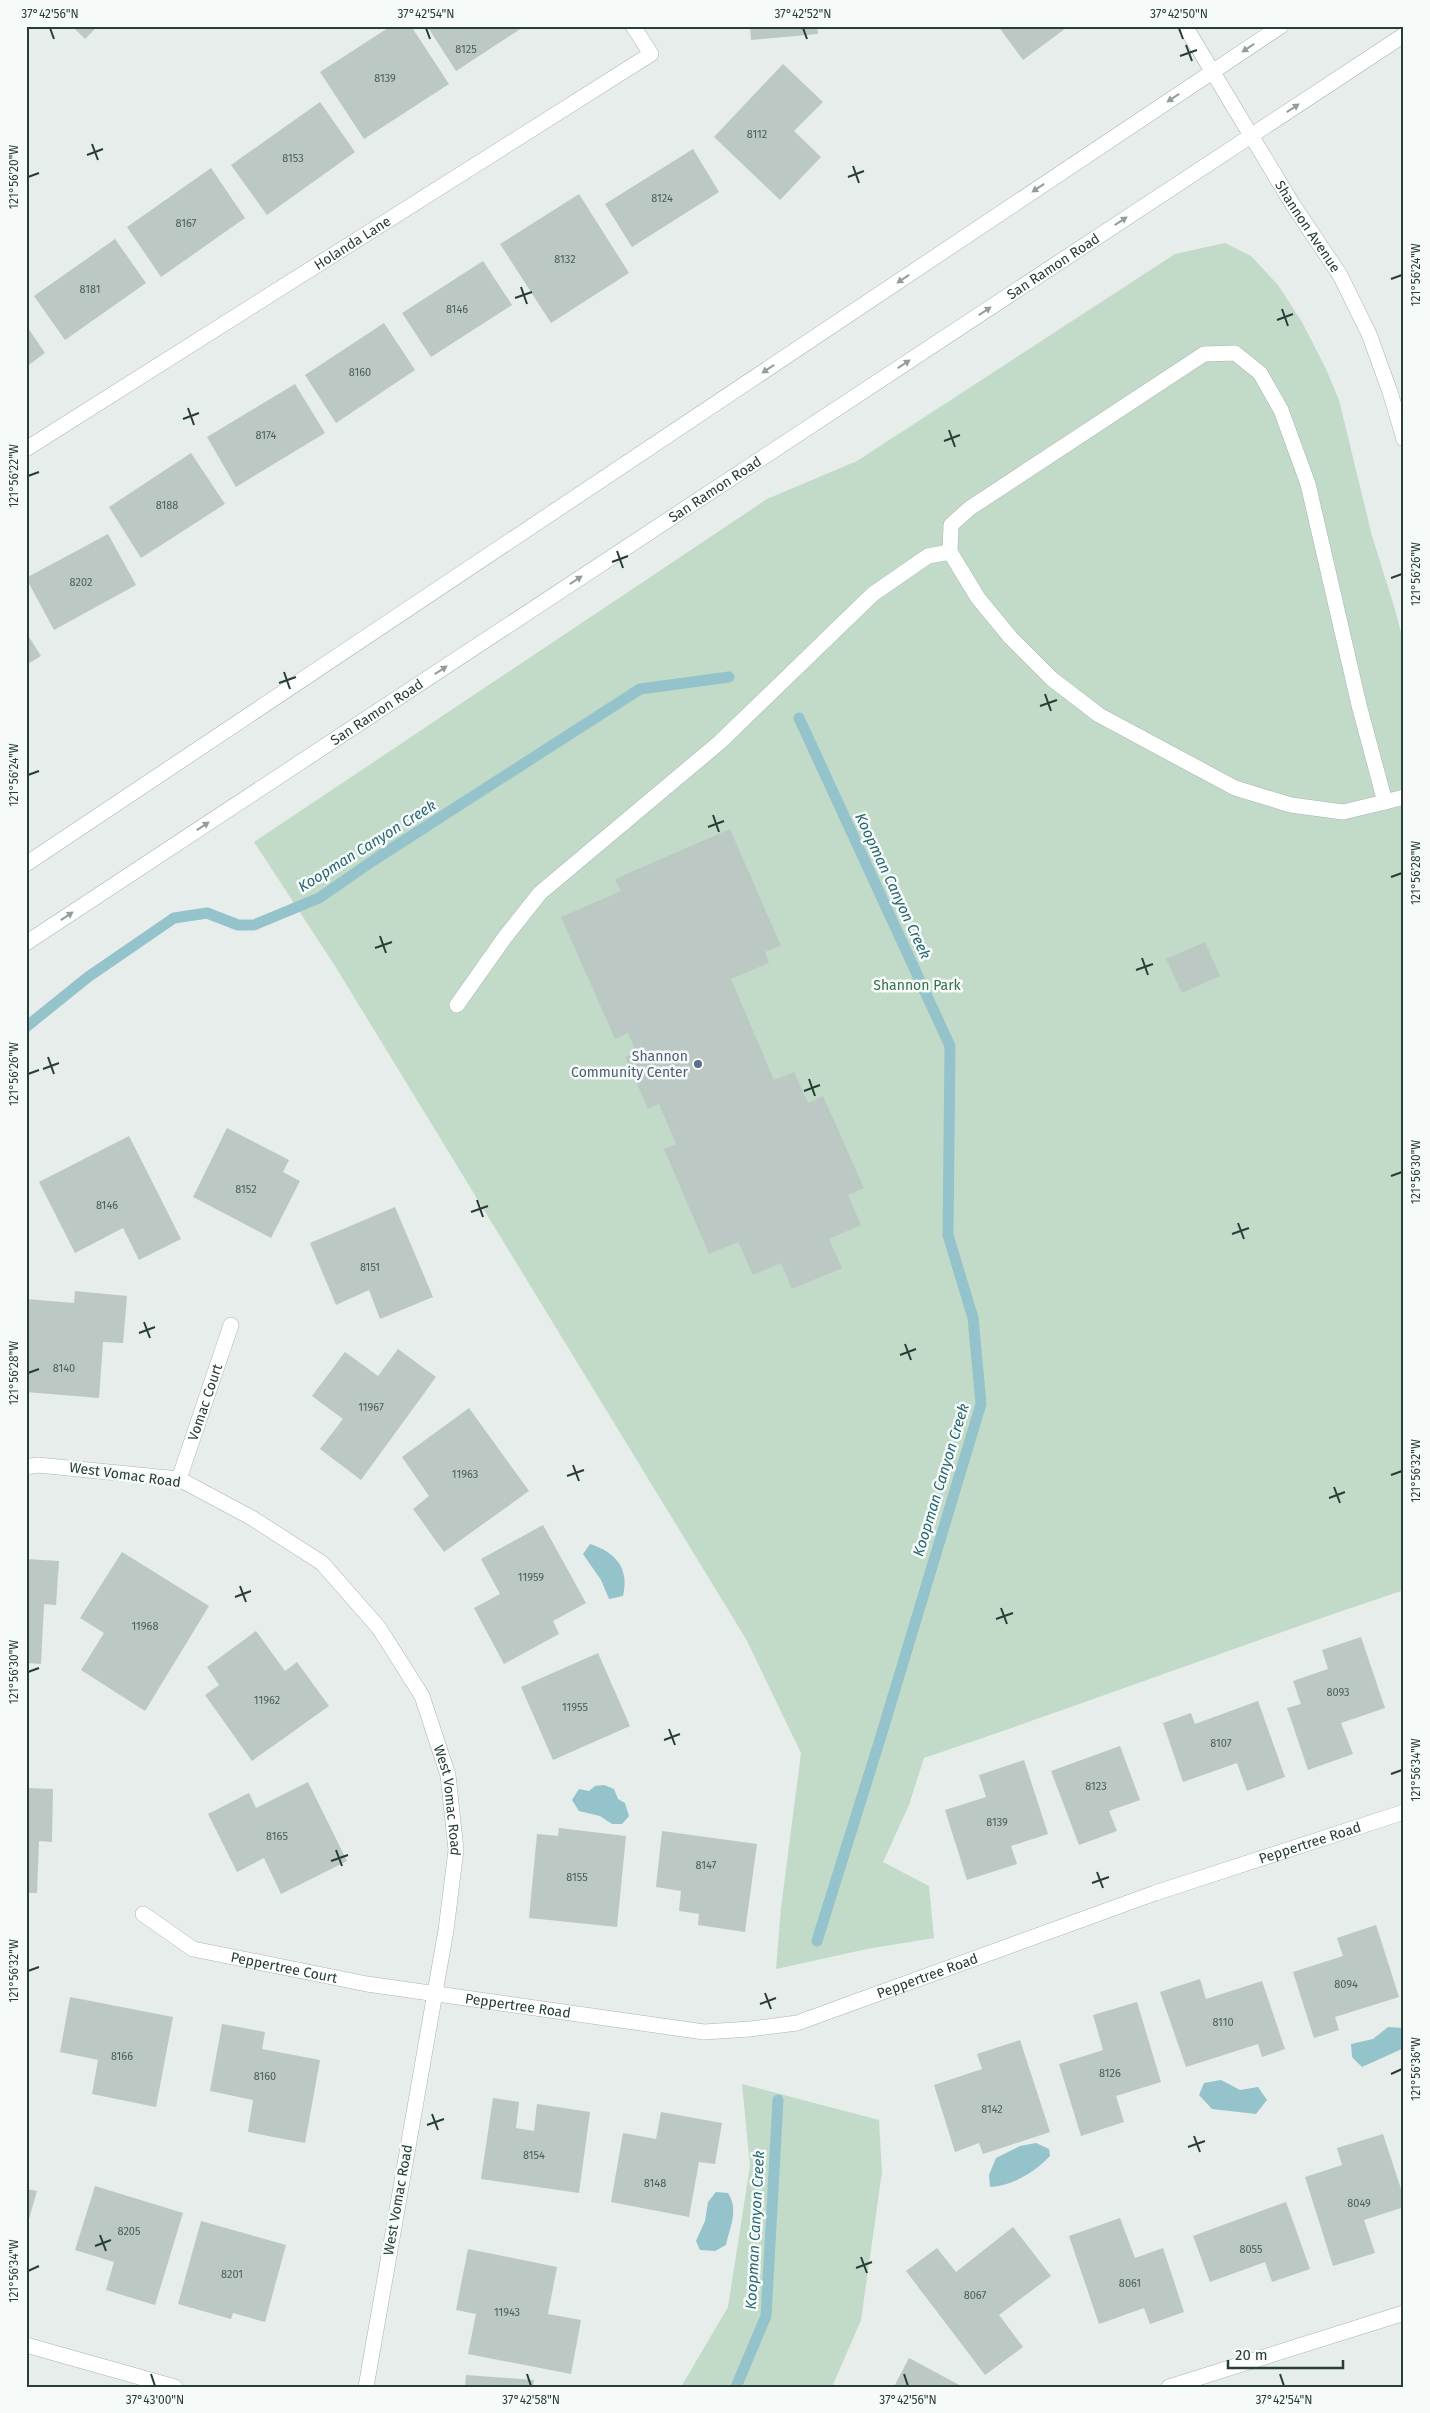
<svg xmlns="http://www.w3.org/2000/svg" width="1430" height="2413" font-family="'Fira Sans',sans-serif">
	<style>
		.green { fill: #c2dbc9 }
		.water { fill: #95c3cb }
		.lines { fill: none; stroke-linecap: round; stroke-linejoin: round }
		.stream { stroke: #95c3cb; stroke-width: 11 }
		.building { fill: #bcc8c3 }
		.lane-casing { stroke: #a9b5b1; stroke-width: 16 }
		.street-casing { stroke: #a9b5b1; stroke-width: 16 }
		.secondary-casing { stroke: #a3b5ae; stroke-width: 16 }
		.lane { stroke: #fff; stroke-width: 15 }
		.street { stroke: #fff; stroke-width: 15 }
		.secondary { stroke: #fff; stroke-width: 15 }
		.oneway { fill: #939e9b }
		.ticks { fill: none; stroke: #273d37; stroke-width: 2 }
		.service-dot { fill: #5c6f8a; stroke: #f6faf8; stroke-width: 2 }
		.labels { text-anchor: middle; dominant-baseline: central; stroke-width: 5; stroke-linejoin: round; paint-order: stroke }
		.number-label { font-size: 11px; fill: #4c605a }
		.street-label { font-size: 14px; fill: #273d37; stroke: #f6faf8 }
		.park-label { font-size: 14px; fill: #36704c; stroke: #f6faf8 }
		.service-label { font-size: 14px; fill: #4e5e75; stroke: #f6faf8; text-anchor: end }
		.water-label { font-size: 15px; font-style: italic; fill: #276773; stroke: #f6faf8 }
		.neatline { fill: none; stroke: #273d37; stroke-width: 2 }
		.ticks-label { font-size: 12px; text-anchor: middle; fill: #273d37 }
	</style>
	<rect width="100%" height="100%" fill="#e6edea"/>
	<g class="green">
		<path d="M 1225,243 L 1251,256 L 1278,285 L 1302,322 L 1326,369 L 1339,400 L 1372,536 L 1394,606 L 1404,644 L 1404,1590 C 1243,1644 1084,1704 924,1758 L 909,1805 L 883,1862 L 929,1886 L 934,1938 L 867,1949 L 776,1969 L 781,1908 L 801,1753 L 746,1639 L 335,966 L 254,842 L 767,499 L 857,461 L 1175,254 Z"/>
		<path d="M 742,2084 L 879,2120 L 882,2172 L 861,2320 L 832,2387 L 681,2387 L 728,2307 L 750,2166 Z"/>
	</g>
	<g class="water">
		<path d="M 590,1544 C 615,1552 630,1568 623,1596 L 609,1599 L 601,1580 L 583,1554 Z"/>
		<path d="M 604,1785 L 614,1789 L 618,1799 L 625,1803 L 629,1816 L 622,1824 L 612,1824 L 600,1816 L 579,1811 L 572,1800 L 579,1789 L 589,1791 L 595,1786 Z"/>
		<path d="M 1388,2027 L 1404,2028 L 1404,2048 L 1362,2067 L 1352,2057 L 1351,2044 L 1373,2039 Z"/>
		<path d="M 1221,2080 L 1240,2090 L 1258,2087 L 1267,2100 L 1256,2114 L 1212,2109 L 1199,2095 L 1204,2083 Z"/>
		<path d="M 1036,2143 L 1049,2149 L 1050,2156 C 1035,2172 1012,2186 990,2187 L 989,2175 L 996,2158 L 1020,2146 Z"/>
		<path d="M 716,2192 L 728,2193 C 739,2211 730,2226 726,2245 L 715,2251 L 700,2250 L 696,2241 L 705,2221 L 708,2202 Z"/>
	</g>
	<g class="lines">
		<g class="stream">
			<path d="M 799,718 L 950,1046 L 948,1235 L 973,1318 L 981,1404 L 881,1736 L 817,1941"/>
			<path d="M 26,1027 L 88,977 L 174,918 L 207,913 L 238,925 L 254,925 L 319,898 L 374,860 L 640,689 L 729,677"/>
			<path d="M 736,2387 L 766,2316 L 778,2100"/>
		</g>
	</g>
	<g class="building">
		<path d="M 72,26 L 98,26 L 85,39 Z"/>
		<path d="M 391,26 L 411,26 L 449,84 L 364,139 L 320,72 Z"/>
		<path d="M 427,26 L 525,26 L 456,71 Z"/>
		<path d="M 750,26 L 817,26 L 818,34 L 751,40 Z"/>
		<path d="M 998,26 L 1065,26 L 1066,28 L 1023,60 Z"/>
		<path d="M 783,64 L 823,102 L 794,131 L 821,157 L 780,200 L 714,137 Z"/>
		<path d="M 320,102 L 355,152 L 267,215 L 231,165 Z"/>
		<path d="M 693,149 L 719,192 L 632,247 L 605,204 Z"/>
		<path d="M 211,168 L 245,218 L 161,277 L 127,227 Z"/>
		<path d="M 579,194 L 629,273 L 551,323 L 500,244 Z"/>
		<path d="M 115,239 L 146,283 L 65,340 L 34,296 Z"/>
		<path d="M 483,261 L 512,305 L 431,357 L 402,313 Z"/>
		<path d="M 384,323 L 415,370 L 336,423 L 305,375 Z"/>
		<path d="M 26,325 L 45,353 L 26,367 Z"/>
		<path d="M 295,384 L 325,433 L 236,487 L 207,437 Z"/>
		<path d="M 191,453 L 225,504 L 141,558 L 109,507 Z"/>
		<path d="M 108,534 L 136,585 L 54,630 L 26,578 Z"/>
		<path d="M 26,632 L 41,656 L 26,665 Z"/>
		<path d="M 730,829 L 781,946 L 765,952 L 769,963 L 731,979 L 774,1080 L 794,1072 L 808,1103 L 823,1096 L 864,1188 L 848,1195 L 861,1225 L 829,1239 L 842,1268 L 792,1289 L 781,1263 L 753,1275 L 738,1242 L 709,1254 L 664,1149 L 676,1144 L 659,1104 L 648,1109 L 625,1057 L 636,1052 L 628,1033 L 615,1039 L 561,917 L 621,891 L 615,879 Z"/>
		<path d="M 1205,942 L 1220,976 L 1182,993 L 1166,959 Z"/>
		<path d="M 227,1128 L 289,1160 L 283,1172 L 300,1181 L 271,1238 L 193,1197 Z"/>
		<path d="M 129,1136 L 181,1239 L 139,1260 L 123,1228 L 75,1253 L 39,1182 Z"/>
		<path d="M 395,1207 L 433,1297 L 380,1319 L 369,1290 L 336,1305 L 310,1243 Z"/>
		<path d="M 75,1291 L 127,1296 L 123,1343 L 103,1342 L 99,1398 L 26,1392 L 26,1299 L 74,1303 Z"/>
		<path d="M 398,1349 L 436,1377 L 361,1480 L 320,1449 L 343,1419 L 312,1396 L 345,1352 L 378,1376 Z"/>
		<path d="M 469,1408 L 529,1491 L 444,1552 L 413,1509 L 429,1496 L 402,1457 Z"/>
		<path d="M 543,1525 L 586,1603 L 553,1621 L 559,1634 L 504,1664 L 474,1608 L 500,1594 L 481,1559 Z"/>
		<path d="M 122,1552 L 209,1606 L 145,1711 L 81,1670 L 104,1633 L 80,1618 Z"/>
		<path d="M 26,1559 L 59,1561 L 56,1605 L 44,1604 L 41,1664 L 26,1663 Z"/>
		<path d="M 256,1631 L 285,1671 L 297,1662 L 329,1706 L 252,1761 L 205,1695 L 219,1685 L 207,1667 Z"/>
		<path d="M 1361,1637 L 1385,1708 L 1341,1723 L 1353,1754 L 1308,1770 L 1287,1708 L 1301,1704 L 1293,1681 L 1328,1669 L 1322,1650 Z"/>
		<path d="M 598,1653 L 630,1726 L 553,1760 L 521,1687 Z"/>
		<path d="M 1258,1701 L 1285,1777 L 1247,1791 L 1237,1763 L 1183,1782 L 1163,1723 L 1191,1713 L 1195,1724 Z"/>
		<path d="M 1120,1746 L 1140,1800 L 1109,1811 L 1117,1831 L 1079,1845 L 1051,1771 Z"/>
		<path d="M 1024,1760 L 1048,1834 L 1011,1846 L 1017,1864 L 967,1880 L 945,1810 L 986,1797 L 979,1775 Z"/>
		<path d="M 308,1782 L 347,1861 L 281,1894 L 264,1858 L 237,1872 L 208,1814 L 249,1793 L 256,1808 Z"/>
		<path d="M 26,1788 L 53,1789 L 52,1842 L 39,1841 L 37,1893 L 26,1893 Z"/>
		<path d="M 559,1828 L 626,1836 L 617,1927 L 529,1918 L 537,1834 L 558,1836 Z"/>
		<path d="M 662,1831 L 757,1844 L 745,1932 L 698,1925 L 699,1914 L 679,1911 L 681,1891 L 656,1887 Z"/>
		<path d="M 1376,1925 L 1399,1997 L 1335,2017 L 1339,2030 L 1314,2038 L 1293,1972 L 1343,1956 L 1337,1938 Z"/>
		<path d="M 1200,1979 L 1206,1999 L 1262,1981 L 1285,2049 L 1262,2057 L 1258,2044 L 1186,2067 L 1160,1992 Z"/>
		<path d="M 70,1997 L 173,2017 L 156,2107 L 92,2094 L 98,2060 L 60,2052 Z"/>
		<path d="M 1137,2002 L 1161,2082 L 1116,2096 L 1124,2122 L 1081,2136 L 1059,2064 L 1103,2050 L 1093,2015 Z"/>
		<path d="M 222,2024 L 265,2032 L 262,2049 L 320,2060 L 305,2143 L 248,2132 L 253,2100 L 210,2091 Z"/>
		<path d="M 1020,2040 L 1050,2132 L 983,2154 L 979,2143 L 955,2152 L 934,2085 L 982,2069 L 977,2054 Z"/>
		<path d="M 493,2098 L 519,2102 L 516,2128 L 534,2131 L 537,2104 L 590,2112 L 579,2193 L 481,2179 Z"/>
		<path d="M 661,2112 L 722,2123 L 715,2164 L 699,2162 L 689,2217 L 611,2202 L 623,2133 L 656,2139 Z"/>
		<path d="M 1383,2134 L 1404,2198 L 1404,2207 L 1364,2220 L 1375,2253 L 1333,2266 L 1305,2177 L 1342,2165 L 1337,2148 Z"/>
		<path d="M 95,2186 L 183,2213 L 155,2305 L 106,2290 L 114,2262 L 75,2250 Z"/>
		<path d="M 26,2189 L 37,2191 L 27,2226 L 26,2226 Z"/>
		<path d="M 1286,2202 L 1310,2269 L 1272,2282 L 1265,2262 L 1210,2282 L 1193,2236 Z"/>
		<path d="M 1120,2218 L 1135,2258 L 1163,2248 L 1184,2312 L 1150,2324 L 1144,2308 L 1099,2324 L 1069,2236 Z"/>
		<path d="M 201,2221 L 286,2245 L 265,2322 L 233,2313 L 231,2319 L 178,2304 Z"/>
		<path d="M 1013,2227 L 1051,2276 L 999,2315 L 1023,2347 L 985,2375 L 906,2271 L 937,2248 L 956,2272 Z"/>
		<path d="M 468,2249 L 557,2267 L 548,2314 L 581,2320 L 571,2374 L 468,2354 L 476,2314 L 456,2310 Z"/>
		<path d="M 909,2358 L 963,2387 L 894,2387 Z"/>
		<path d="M 466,2375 L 534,2380 L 533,2387 L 465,2387 Z"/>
	</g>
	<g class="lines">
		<g class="lane-casing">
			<g id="lane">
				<path d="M 1385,802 L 1343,812 L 1291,805 L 1235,788 L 1099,715 L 1052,679 L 1011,638 L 978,598 L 950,552 L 951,525 L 970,508 L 1204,354 L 1235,353 L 1260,373 L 1281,410 L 1308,484 L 1359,705 L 1385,802 L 1404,797"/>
				<path d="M 457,1005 L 505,937 L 540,893 L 720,742 L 873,594 L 928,556 L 950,552"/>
			</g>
		</g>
		<g class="street-casing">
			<g id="street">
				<path id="s1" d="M 1185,26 L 1293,205 L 1340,275 L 1369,334 L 1390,392 L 1404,439"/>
				<path id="s2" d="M 26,449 L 651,54 L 633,26"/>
				<path id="s3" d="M 26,1467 L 38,1465 L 179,1479 L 252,1518 L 322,1563 L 379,1628 L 422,1696 L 448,1775 L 456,1850 L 446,1930 L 366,2387"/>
				<path id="s4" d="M 179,1479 L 231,1325"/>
				<path id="s5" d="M 143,1914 L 193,1949 L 367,1984 L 704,2032 L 750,2029 L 797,2023 L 1155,1893 L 1404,1812"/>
				<path d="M 26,2345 L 175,2387"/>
				<path d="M 1169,2387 L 1404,2313"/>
			</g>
		</g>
		<g class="secondary-casing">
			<g id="secondary">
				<path d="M 26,864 L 1281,26"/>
				<path id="s6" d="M 26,943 L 1404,35"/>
			</g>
		</g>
		<use href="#lane" class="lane"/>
		<use href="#street" class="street"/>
		<use href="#secondary" class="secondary"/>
	</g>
	<defs><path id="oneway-solid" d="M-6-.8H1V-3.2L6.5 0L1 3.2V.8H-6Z" transform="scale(1.25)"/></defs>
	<g class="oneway">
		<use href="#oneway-solid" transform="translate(1248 48) rotate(146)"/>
		<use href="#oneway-solid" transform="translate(1173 98) rotate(146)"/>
		<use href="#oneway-solid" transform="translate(1293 108) rotate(-33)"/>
		<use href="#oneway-solid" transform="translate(1038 188) rotate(146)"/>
		<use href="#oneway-solid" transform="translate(1121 221) rotate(-33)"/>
		<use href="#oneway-solid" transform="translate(903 279) rotate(146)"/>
		<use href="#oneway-solid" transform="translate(985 311) rotate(-33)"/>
		<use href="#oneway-solid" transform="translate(904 364) rotate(-33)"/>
		<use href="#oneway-solid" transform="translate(768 369) rotate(146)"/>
		<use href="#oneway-solid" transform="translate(576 580) rotate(-33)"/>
		<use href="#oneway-solid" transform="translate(441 670) rotate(-33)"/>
		<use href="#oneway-solid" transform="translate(203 826) rotate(-33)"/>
		<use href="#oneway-solid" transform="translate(67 916) rotate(-33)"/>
	</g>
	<path class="ticks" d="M 50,28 L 54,39M 426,28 L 430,39M 803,28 L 807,39M 1179,28 L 1183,39M 1186,45 L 1192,61M 1180,56 L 1197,50M 92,144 L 98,160M 87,155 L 103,149M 853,166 L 859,183M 28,177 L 39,173M 848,177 L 864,171M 1391,279 L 1402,275M 521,287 L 527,304M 515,298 L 532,292M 1282,309 L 1288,326M 1277,320 L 1293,314M 188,408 L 194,425M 183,419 L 199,413M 949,430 L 955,447M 944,441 L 960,435M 28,476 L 39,472M 617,551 L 623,568M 612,562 L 628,556M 1391,578 L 1402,574M 284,672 L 290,689M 279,683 L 296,677M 1045,694 L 1051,711M 1040,706 L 1057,700M 28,775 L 39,771M 713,815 L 719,832M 708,827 L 724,821M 1391,877 L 1402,873M 380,936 L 386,953M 375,948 L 392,942M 1142,958 L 1148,975M 1136,970 L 1153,964M 48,1057 L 54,1074M 43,1069 L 59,1063M 28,1074 L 39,1070M 809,1079 L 815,1096M 804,1091 L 820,1085M 1391,1176 L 1402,1172M 477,1200 L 483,1217M 471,1212 L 488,1206M 1238,1223 L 1244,1239M 1232,1234 L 1249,1228M 144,1322 L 150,1338M 139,1333 L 155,1327M 905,1344 L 911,1360M 900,1355 L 916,1349M 28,1373 L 39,1369M 573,1465 L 579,1481M 1391,1475 L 1402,1471M 567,1476 L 584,1470M 1334,1487 L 1340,1503M 1329,1498 L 1345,1492M 240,1586 L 246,1602M 235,1597 L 251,1591M 1001,1608 L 1007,1624M 996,1619 L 1013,1613M 28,1672 L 39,1668M 669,1729 L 675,1745M 664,1740 L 680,1734M 1391,1774 L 1402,1770M 336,1850 L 342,1866M 331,1861 L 348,1855M 1097,1872 L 1103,1888M 1092,1883 L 1109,1877M 28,1971 L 39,1967M 765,1993 L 771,2009M 760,2004 L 776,1998M 1391,2074 L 1402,2069M 432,2114 L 438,2130M 427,2125 L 444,2119M 1194,2136 L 1200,2152M 1188,2147 L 1205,2141M 100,2235 L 106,2251M 95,2246 L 111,2240M 861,2257 L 867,2273M 856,2268 L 872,2262M 28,2271 L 39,2266M 151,2374 L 155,2386M 527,2374 L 531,2386M 904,2374 L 908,2386M 1280,2374 L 1284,2386"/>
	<circle class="service-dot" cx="698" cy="1064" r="5"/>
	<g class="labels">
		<g class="number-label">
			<text x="466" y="49">8125</text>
			<text x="385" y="78">8139</text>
			<text x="757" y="134">8112</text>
			<text x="293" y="158">8153</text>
			<text x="662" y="198">8124</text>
			<text x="186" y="223">8167</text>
			<text x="565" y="259">8132</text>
			<text x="90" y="289">8181</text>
			<text x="457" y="309">8146</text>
			<text x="360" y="372">8160</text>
			<text x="266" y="435">8174</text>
			<text x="167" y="505">8188</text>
			<text x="81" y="582">8202</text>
			<text x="246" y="1189">8152</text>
			<text x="107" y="1205">8146</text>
			<text x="370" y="1267">8151</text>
			<text x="64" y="1368">8140</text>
			<text x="371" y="1407">11967</text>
			<text x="465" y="1474">11963</text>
			<text x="531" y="1577">11959</text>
			<text x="145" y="1626">11968</text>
			<text x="1338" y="1692">8093</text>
			<text x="267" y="1700">11962</text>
			<text x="575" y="1707">11955</text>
			<text x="1221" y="1743">8107</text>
			<text x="1096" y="1786">8123</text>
			<text x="997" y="1822">8139</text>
			<text x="277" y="1836">8165</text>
			<text x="706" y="1865">8147</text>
			<text x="577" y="1877">8155</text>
			<text x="1346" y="1984">8094</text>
			<text x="1223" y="2022">8110</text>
			<text x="122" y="2056">8166</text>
			<text x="1110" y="2073">8126</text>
			<text x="265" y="2076">8160</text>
			<text x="992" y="2109">8142</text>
			<text x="534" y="2155">8154</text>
			<text x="655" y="2183">8148</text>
			<text x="1359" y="2203">8049</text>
			<text x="129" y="2231">8205</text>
			<text x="1251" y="2249">8055</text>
			<text x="232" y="2274">8201</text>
			<text x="1130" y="2283">8061</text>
			<text x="975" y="2295">8067</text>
			<text x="507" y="2312">11943</text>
		</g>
		<g class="street-label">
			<text stroke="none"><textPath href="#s1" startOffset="235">Shannon Avenue</textPath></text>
			<text stroke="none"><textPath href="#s2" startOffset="386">Holanda Lane</textPath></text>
			<text stroke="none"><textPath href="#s6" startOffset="1230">San Ramon Road</textPath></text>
			<text stroke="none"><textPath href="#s6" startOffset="825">San Ramon Road</textPath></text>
			<text stroke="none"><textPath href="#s6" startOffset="420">San Ramon Road</textPath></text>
			<text stroke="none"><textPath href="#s4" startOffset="81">Vomac Court</textPath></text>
			<text transform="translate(125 1475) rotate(8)">West Vomac Road</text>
			<text stroke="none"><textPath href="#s3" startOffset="595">West Vomac Road</textPath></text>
			<text stroke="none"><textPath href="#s5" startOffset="1216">Peppertree Road</textPath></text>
			<text stroke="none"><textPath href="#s5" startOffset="154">Peppertree Court</textPath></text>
			<text stroke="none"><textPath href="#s5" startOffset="811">Peppertree Road</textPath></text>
			<text stroke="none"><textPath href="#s5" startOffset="391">Peppertree Road</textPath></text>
			<text transform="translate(398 2200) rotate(-80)">West Vomac Road</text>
		</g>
		<g class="park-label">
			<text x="917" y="985">Shannon Park</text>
		</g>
		<g class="service-label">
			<text x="688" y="1056">Shannon<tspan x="688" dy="16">Community Center</tspan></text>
		</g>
		<g class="water-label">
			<text transform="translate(367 846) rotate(-32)">Koopman Canyon Creek</text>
			<text transform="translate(893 886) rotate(65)">Koopman Canyon Creek</text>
			<text transform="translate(941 1480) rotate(-73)">Koopman Canyon Creek</text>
			<text transform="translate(755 2230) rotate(-87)">Koopman Canyon Creek</text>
		</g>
	</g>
	<rect width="1430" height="2413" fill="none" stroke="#f6faf8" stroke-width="55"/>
	<path d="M1228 2360v8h115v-8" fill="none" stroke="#273d37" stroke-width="2.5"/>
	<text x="1235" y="2360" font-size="15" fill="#273d37" stroke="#f6faf8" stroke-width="4" paint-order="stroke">20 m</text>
	<rect x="28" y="28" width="1374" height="2358" class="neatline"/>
	<g class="ticks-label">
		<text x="50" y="18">37°42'56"N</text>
		<text x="426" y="18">37°42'54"N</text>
		<text x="803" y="18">37°42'52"N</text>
		<text x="1179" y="18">37°42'50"N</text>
		<text transform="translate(14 177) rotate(-90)" y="4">121°56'20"W</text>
		<text transform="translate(1416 275) rotate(-90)" y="4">121°56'24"W</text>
		<text transform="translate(14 476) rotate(-90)" y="4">121°56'22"W</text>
		<text transform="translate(1416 574) rotate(-90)" y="4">121°56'26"W</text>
		<text transform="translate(14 775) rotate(-90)" y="4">121°56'24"W</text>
		<text transform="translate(1416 873) rotate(-90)" y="4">121°56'28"W</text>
		<text transform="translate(14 1074) rotate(-90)" y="4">121°56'26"W</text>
		<text transform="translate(1416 1172) rotate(-90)" y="4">121°56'30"W</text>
		<text transform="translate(14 1373) rotate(-90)" y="4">121°56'28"W</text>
		<text transform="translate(1416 1471) rotate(-90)" y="4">121°56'32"W</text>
		<text transform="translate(14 1672) rotate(-90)" y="4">121°56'30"W</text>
		<text transform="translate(1416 1770) rotate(-90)" y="4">121°56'34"W</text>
		<text transform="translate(14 1971) rotate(-90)" y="4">121°56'32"W</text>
		<text transform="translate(1416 2069) rotate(-90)" y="4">121°56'36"W</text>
		<text transform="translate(14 2271) rotate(-90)" y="4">121°56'34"W</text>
		<text x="155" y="2404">37°43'00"N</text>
		<text x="531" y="2404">37°42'58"N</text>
		<text x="908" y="2404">37°42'56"N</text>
		<text x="1284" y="2404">37°42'54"N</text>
	</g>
</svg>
